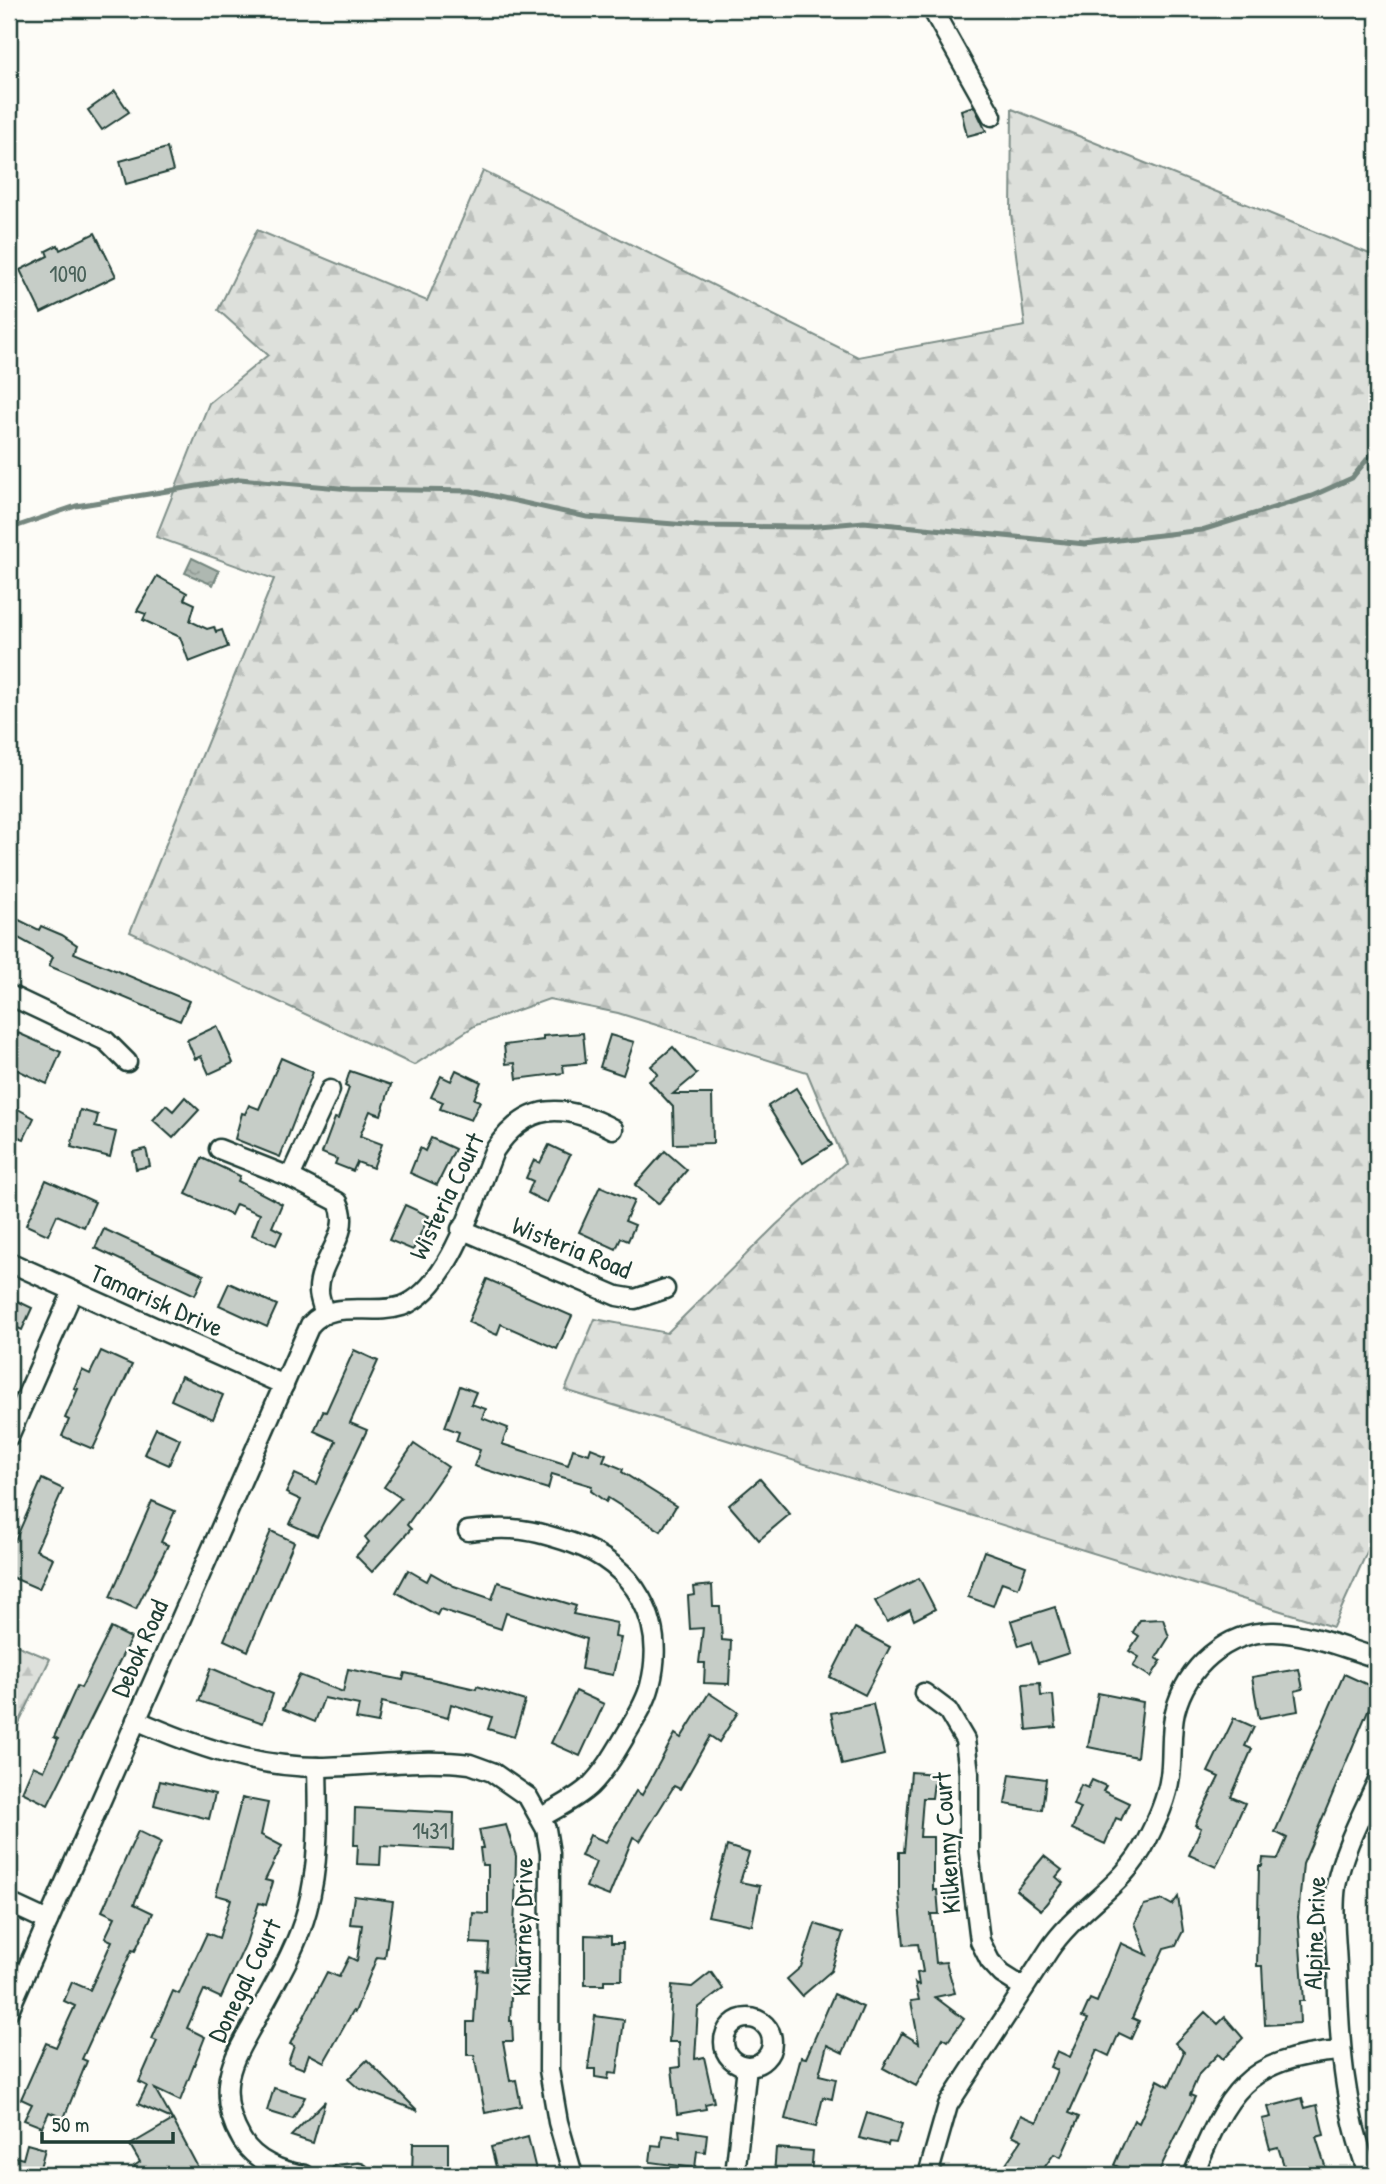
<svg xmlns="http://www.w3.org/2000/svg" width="1386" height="2184" font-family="'Patrick Hand',sans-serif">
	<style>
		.forest { fill: url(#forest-firs); stroke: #7e8e88; stroke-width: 2 }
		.water { fill: url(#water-ripples); stroke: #75877f; stroke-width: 2 }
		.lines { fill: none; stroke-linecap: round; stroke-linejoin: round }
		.stream { stroke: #75877f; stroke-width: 5 }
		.building { fill: #c6cdc7; stroke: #1f3d34; stroke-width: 2 }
		.minor-casing { stroke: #1f3d34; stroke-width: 23 }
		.minor { stroke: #fdfcf7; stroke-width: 18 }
		.labels { text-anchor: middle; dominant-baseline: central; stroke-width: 5; stroke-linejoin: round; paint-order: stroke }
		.number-label { font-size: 23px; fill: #496159 }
		.street-label { font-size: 26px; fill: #1f3d34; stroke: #fdfcf7 }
	</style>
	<defs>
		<pattern id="forest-firs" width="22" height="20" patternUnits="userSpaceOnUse" patternTransform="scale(1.75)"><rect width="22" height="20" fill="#dde0db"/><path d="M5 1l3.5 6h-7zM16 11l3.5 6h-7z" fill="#bdc1bd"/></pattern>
		<pattern id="water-ripples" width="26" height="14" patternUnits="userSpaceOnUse" patternTransform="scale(1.75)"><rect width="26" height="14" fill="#aeb8b1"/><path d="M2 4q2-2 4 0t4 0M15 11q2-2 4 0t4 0" fill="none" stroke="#8d9791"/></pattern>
	</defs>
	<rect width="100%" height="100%" fill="#fdfcf7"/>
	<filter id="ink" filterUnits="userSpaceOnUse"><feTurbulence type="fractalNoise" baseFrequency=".0143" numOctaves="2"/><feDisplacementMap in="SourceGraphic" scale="14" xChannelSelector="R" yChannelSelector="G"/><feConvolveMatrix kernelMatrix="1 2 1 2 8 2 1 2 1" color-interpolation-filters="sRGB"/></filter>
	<g filter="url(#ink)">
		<g class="forest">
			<path d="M 1012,109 L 1377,257 L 1377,1530 L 1333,1627 L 565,1390 L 595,1319 L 667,1333 L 776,1225 L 845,1163 L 807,1072 L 618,1013 L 549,999 L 476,1025 L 414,1065 L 130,932 L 274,579 L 156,537 L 209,403 L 268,355 L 218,310 L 257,230 L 427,301 L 483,171 L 858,357 L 1025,326 L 1011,214 Z"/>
			<path d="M 9,1642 L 50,1659 L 9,1744 Z"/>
		</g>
		<path class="water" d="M 192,558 L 219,571 L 213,585 L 185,573 Z"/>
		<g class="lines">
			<path class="stream" d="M 9,529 L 76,506 L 240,479 L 350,489 L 471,491 L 587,517 L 699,526 L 808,527 L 864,522 L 1085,544 L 1202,530 L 1312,496 L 1352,478 L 1377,447"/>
		</g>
		<g class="building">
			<path d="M 115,91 L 129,112 L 102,130 L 88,110 Z"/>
			<path d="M 974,106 L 986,131 L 967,136 L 961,110 Z"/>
			<path d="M 167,148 L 173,171 L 126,184 L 120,161 Z"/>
			<path d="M 95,233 L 116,276 L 41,313 L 20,270 L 48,256 L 46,251 L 58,245 L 60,250 Z"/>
			<path d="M 157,576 L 187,593 L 184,599 L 195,604 L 190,621 L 207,629 L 214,627 L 216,632 L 222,630 L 228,647 L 189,662 L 180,637 L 143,620 L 146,614 L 137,611 Z"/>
			<path d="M 9,915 L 39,930 L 41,926 L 62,935 L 77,945 L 74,953 L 189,1001 L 180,1021 L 49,966 L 53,957 L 9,933 Z"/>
			<path d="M 217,1026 L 233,1063 L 209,1074 L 201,1056 L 195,1059 L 187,1040 Z"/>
			<path d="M 18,1033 L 61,1052 L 47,1084 L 9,1066 L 9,1053 Z"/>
			<path d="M 583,1033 L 586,1063 L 563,1065 L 564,1073 L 517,1079 L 515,1063 L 506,1064 L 504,1045 L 543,1040 L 543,1036 Z"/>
			<path d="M 610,1035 L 634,1042 L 623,1075 L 600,1067 Z"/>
			<path d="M 673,1047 L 697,1074 L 673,1094 L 712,1094 L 713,1143 L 674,1144 L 673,1107 L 649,1081 L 658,1074 L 651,1066 Z"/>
			<path d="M 281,1058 L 313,1072 L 280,1157 L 235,1139 L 242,1113 L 245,1114 L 249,1105 L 259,1109 Z"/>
			<path d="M 456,1070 L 481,1082 L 474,1099 L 480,1101 L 471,1120 L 440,1109 L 443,1102 L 431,1097 L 441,1076 L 451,1081 Z"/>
			<path d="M 350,1071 L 391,1085 L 381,1115 L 370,1111 L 360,1136 L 382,1144 L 373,1168 L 357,1162 L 353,1171 L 335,1164 L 337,1159 L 322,1153 L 335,1118 L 338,1119 L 349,1088 L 345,1086 Z"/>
			<path d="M 796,1088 L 832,1145 L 803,1163 L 768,1106 Z"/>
			<path d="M 185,1097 L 199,1110 L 173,1138 L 153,1120 L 166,1105 L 173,1111 Z"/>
			<path d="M 9,1104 L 34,1118 L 24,1139 L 19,1137 L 9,1158 Z"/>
			<path d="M 80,1110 L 98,1115 L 95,1127 L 116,1132 L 110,1157 L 71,1147 Z"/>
			<path d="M 431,1138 L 455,1149 L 437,1185 L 410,1173 L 420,1148 L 425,1151 Z"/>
			<path d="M 549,1145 L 570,1155 L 547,1203 L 528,1193 L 533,1181 L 526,1178 L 534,1160 L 540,1163 Z"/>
			<path d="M 146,1149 L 150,1166 L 136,1169 L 133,1152 Z"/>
			<path d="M 665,1151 L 687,1170 L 658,1204 L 635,1185 Z"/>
			<path d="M 202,1158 L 240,1176 L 238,1181 L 282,1204 L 272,1227 L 282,1232 L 276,1245 L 252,1235 L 260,1214 L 236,1204 L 231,1215 L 186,1194 Z"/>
			<path d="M 46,1180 L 95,1202 L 84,1227 L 57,1215 L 48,1235 L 26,1225 Z"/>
			<path d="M 600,1186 L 634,1201 L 625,1221 L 635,1225 L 628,1241 L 621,1238 L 616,1249 L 579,1232 Z"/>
			<path d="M 405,1205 L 429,1216 L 413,1250 L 389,1240 Z"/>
			<path d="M 104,1229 L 204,1275 L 195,1295 L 95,1248 Z"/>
			<path d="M 487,1279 L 572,1316 L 557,1349 L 501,1324 L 497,1335 L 468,1322 Z"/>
			<path d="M 229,1283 L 277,1305 L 267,1327 L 219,1305 Z"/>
			<path d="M 9,1297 L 32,1308 L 22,1330 L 9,1324 Z"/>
			<path d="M 354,1350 L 378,1361 L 350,1423 L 367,1430 L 317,1536 L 290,1524 L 301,1500 L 286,1493 L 295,1474 L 317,1484 L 336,1441 L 314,1431 L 323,1411 L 326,1412 Z"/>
			<path d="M 101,1351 L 132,1365 L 93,1449 L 62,1436 L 69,1420 L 65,1418 L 78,1389 L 74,1388 L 82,1370 L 90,1374 Z"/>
			<path d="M 181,1376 L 223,1395 L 213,1419 L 171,1400 Z"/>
			<path d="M 460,1386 L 476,1392 L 471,1404 L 486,1409 L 482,1418 L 508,1428 L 502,1444 L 568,1465 L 573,1449 L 589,1454 L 591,1448 L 606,1454 L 603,1461 L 623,1469 L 622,1472 L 676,1506 L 661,1531 L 608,1498 L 606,1502 L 591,1491 L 592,1486 L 552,1474 L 548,1489 L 474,1466 L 480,1450 L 456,1441 L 459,1432 L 445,1427 Z"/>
			<path d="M 156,1428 L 180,1439 L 169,1465 L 144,1454 Z"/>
			<path d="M 414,1444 L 448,1467 L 407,1525 L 411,1529 L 372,1572 L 356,1556 L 369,1542 L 365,1537 L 401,1498 L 384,1487 Z"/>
			<path d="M 42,1479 L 63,1489 L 36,1550 L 53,1558 L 39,1589 L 9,1576 L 9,1538 L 15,1541 Z"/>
			<path d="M 760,1479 L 790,1514 L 759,1540 L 729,1505 Z"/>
			<path d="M 152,1501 L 175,1511 L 161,1542 L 168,1545 L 136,1609 L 110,1597 Z"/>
			<path d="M 271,1531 L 294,1542 L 248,1651 L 224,1640 Z"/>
			<path d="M 984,1551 L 1026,1566 L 1018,1588 L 1002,1582 L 993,1606 L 968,1597 Z"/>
			<path d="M 408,1570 L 427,1581 L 431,1573 L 454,1586 L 492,1599 L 498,1582 L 576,1606 L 573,1614 L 617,1623 L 615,1637 L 621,1638 L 613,1675 L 581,1669 L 586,1639 L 506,1613 L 501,1629 L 440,1609 L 437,1615 L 396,1592 Z"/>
			<path d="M 919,1578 L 935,1609 L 914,1620 L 910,1610 L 887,1622 L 875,1601 Z"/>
			<path d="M 712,1585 L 713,1607 L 720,1607 L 722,1640 L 731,1641 L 729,1684 L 704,1683 L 705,1663 L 699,1663 L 703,1628 L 690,1629 L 688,1596 L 695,1595 L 694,1587 Z"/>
			<path d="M 1055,1607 L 1069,1653 L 1038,1663 L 1031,1642 L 1019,1646 L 1011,1621 Z"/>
			<path d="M 1163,1619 L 1169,1637 L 1156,1658 L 1161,1661 L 1151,1677 L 1133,1666 L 1139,1657 L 1129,1651 L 1139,1636 L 1133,1632 L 1140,1620 Z"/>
			<path d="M 111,1628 L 131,1638 L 48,1805 L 22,1792 L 33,1766 L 44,1771 L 58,1739 L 54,1737 L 77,1686 L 81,1688 Z"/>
			<path d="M 855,1628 L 890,1647 L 865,1695 L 830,1677 Z"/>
			<path d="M 211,1668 L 273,1694 L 263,1723 L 199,1701 Z"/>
			<path d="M 348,1669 L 403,1680 L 405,1673 L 476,1689 L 477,1686 L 525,1701 L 514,1737 L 488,1729 L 492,1717 L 451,1704 L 448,1718 L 382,1702 L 378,1723 L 356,1719 L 359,1705 L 324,1698 L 315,1722 L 283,1709 L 299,1675 L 343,1692 Z"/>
			<path d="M 1299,1669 L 1303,1689 L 1295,1691 L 1298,1711 L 1259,1718 L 1252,1677 Z"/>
			<path d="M 1344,1674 L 1377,1689 L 1303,1864 L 1298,1917 L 1304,2001 L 1299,2001 L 1300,2023 L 1265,2025 L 1262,1966 L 1257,1966 L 1259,1866 L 1262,1866 L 1263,1858 L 1278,1859 L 1287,1838 L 1275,1832 Z"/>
			<path d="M 1040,1683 L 1041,1696 L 1053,1695 L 1056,1727 L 1027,1730 L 1023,1684 Z"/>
			<path d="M 576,1691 L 604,1704 L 580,1756 L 551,1743 Z"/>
			<path d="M 709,1693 L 738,1712 L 719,1742 L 710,1736 L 680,1789 L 674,1786 L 640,1841 L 633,1837 L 609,1896 L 586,1887 L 596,1862 L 581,1856 L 590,1835 L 606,1842 L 636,1791 L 642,1795 L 675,1734 L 681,1738 Z"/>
			<path d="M 1098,1693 L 1143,1702 L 1137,1757 L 1088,1747 Z"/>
			<path d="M 873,1704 L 884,1755 L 842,1765 L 831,1713 Z"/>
			<path d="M 1234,1718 L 1254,1727 L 1245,1746 L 1252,1749 L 1231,1797 L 1245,1803 L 1216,1867 L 1189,1855 L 1201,1828 L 1195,1825 L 1219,1777 L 1208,1772 Z"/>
			<path d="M 911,1772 L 935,1774 L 932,1798 L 923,1798 L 920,1837 L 933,1837 L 933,1890 L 937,1890 L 939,1914 L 931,1914 L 936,1963 L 946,1962 L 955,1993 L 935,1997 L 964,2019 L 948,2041 L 943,2038 L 916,2086 L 883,2068 L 902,2033 L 919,2043 L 911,2001 L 919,2000 L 915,1983 L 919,1985 L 917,1973 L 923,1972 L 918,1944 L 904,1945 L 899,1892 L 899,1852 L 904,1852 Z"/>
			<path d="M 1010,1774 L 1046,1779 L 1042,1810 L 1005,1804 Z"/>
			<path d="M 1092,1780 L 1106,1786 L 1103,1791 L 1129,1803 L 1121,1820 L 1116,1818 L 1105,1844 L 1072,1829 L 1081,1808 L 1073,1805 L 1081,1785 L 1088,1788 Z"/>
			<path d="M 160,1781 L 215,1794 L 209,1819 L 154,1805 Z"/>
			<path d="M 242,1798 L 268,1803 L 261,1835 L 282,1846 L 265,1880 L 273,1882 L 266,1905 L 259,1903 L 246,1943 L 221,1998 L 204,1990 L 187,2028 L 205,2037 L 180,2101 L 155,2089 L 172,2119 L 138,2104 L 147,2086 L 139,2082 L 157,2041 L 152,2039 L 173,1991 L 179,1994 L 207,1933 L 219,1938 L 231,1899 L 216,1895 Z"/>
			<path d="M 355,1808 L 454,1813 L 453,1850 L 381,1846 L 380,1865 L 357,1864 L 358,1845 L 354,1845 Z"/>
			<path d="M 506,1825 L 516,1856 L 515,1904 L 510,2021 L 512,2021 L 513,2041 L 503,2041 L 510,2081 L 516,2080 L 521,2106 L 485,2113 L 474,2055 L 467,2055 L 467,2022 L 474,2022 L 477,1970 L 487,1971 L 489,1944 L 471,1943 L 473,1913 L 488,1914 L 488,1865 L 482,1865 L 480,1848 L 483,1848 L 479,1830 Z"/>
			<path d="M 138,1831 L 161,1842 L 134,1904 L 153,1913 L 135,1951 L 132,1950 L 82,2059 L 87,2061 L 64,2118 L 49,2112 L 42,2127 L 24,2120 L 32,2104 L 21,2099 L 46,2043 L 56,2047 L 75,2006 L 64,2001 L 72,1982 L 90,1990 L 112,1941 L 105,1938 L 115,1917 L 102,1911 Z"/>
			<path d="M 727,1846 L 749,1853 L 740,1882 L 760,1886 L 752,1925 L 708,1916 Z"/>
			<path d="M 1044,1856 L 1062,1870 L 1056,1877 L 1063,1883 L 1041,1910 L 1016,1890 Z"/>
			<path d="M 354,1896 L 393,1901 L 385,1958 L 377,1957 L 355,2012 L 353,2011 L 324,2062 L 309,2054 L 304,2069 L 288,2063 L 294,2046 L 290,2044 L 327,1972 L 339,1977 L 349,1957 L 357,1961 L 362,1925 L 350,1924 Z"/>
			<path d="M 1178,1897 L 1183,1931 L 1176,1945 L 1164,1948 L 1132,2018 L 1139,2021 L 1131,2039 L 1119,2033 L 1109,2056 L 1097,2050 L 1069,2113 L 1079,2117 L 1061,2157 L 1054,2154 L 1039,2175 L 998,2175 L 1022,2140 L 1012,2135 L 1021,2115 L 1037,2122 L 1057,2070 L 1050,2067 L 1057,2051 L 1070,2057 L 1088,2019 L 1082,2017 L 1090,1999 L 1097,2002 L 1121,1943 L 1147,1955 L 1135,1923 L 1144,1905 L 1163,1900 L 1172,1905 Z"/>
			<path d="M 815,1924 L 843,1933 L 831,1971 L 802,1996 L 787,1979 L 801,1967 Z"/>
			<path d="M 585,1935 L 611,1936 L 611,1943 L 623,1943 L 622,1980 L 604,1980 L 604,1985 L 585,1985 Z"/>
			<path d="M 711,1972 L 723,1989 L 698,2008 L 695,2059 L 704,2057 L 714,2102 L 705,2104 L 706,2109 L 677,2114 L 672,2068 L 680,2067 L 679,2042 L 669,2042 L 672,1985 L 692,1987 Z"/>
			<path d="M 834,1994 L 863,2007 L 843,2053 L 827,2045 L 819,2075 L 836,2079 L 832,2099 L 823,2097 L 816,2127 L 785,2119 L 801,2057 L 806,2058 Z"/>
			<path d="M 1205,2012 L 1218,2024 L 1225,2017 L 1243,2038 L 1223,2059 L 1218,2054 L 1199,2074 L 1190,2095 L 1195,2097 L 1157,2175 L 1137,2175 L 1114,2165 L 1134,2120 L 1139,2123 L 1158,2080 L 1169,2086 L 1184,2052 L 1175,2043 Z"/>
			<path d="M 595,2016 L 624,2020 L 617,2074 L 609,2073 L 608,2079 L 595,2077 L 595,2069 L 588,2069 Z"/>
			<path d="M 367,2060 L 418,2111 L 358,2088 L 348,2079 Z"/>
			<path d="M 274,2088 L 305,2097 L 293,2119 L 267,2111 Z"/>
			<path d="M 1302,2098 L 1305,2108 L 1317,2105 L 1324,2135 L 1316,2137 L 1328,2175 L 1287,2175 L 1278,2147 L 1270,2149 L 1262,2119 L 1271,2117 L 1268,2107 Z"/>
			<path d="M 325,2101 L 313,2143 L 291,2136 Z"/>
			<path d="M 867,2113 L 902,2124 L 896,2143 L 889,2142 L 888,2145 L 859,2138 Z"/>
			<path d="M 173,2120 L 202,2175 L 140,2175 L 134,2166 L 140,2162 L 130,2145 Z"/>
			<path d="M 679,2130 L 707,2134 L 705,2152 L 697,2151 L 695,2168 L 650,2162 L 652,2145 L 661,2146 L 662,2135 L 680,2137 Z"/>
			<path d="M 528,2137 L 536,2170 L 527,2172 L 528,2175 L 498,2175 L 491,2147 Z"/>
			<path d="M 413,2143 L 448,2143 L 448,2175 L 412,2175 Z"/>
			<path d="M 27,2144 L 45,2149 L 38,2175 L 9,2171 L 9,2155 L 23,2159 Z"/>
			<path d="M 776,2148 L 813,2151 L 811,2175 L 774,2175 Z"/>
		</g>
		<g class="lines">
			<g class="minor-casing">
				<g id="minor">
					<path d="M 932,9 L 992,116"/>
					<path d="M 9,995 L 106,1041 L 127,1062"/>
					<path d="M 219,1149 L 290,1177 L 338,1202 C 354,1234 318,1259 319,1291 C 319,1298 323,1306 324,1313"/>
					<path d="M 290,1177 L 330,1090"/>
					<path d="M 461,1229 L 617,1296 L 635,1299 L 665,1289"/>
					<path d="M 9,1262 L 284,1385"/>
					<path d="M 9,1436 L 73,1291"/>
					<path d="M 468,1531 C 512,1526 531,1529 572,1543 C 635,1565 667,1621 650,1686 C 645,1705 633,1722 624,1738 C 614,1755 604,1772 590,1786 C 576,1799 557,1808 540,1818"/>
					<path d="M 924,1693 L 948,1711 L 965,1740 L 969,1773 L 969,1852 L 980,1941 L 990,1961 L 1002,1974 L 1024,1988"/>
					<path d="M 136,1720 C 195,1746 254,1767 320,1767 C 370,1766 421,1758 470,1764 L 492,1772 L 528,1797 L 546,1829 L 550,1853 L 549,2070 L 558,2122 L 573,2175"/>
					<path d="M 9,1903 L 48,1921"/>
					<path d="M 9,2010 L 310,1325 C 334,1298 371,1316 402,1306 C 450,1289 476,1195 494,1151 C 527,1101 564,1103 613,1129"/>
					<circle cx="748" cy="2042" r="24"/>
					<path d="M 305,2175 C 281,2172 255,2161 242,2140 C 232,2123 226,2105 228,2084 C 230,2063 242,2044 252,2026 C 272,1988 296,1951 307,1910 C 320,1863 318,1815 317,1767"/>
					<path d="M 340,2175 L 359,2173"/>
					<path d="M 735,2175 L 747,2066"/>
					<path d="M 928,2175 L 948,2105 L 1049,1950 C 1076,1909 1125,1886 1147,1840 C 1157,1820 1167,1799 1170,1776 C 1173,1755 1170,1733 1175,1712 C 1186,1668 1226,1631 1274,1632 C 1309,1633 1344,1648 1377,1658"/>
					<path d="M 1193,2175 C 1228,2093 1244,2058 1340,2051"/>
					<path d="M 1369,2175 C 1343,2107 1339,2038 1337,1966 C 1336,1940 1332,1912 1336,1886 C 1343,1849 1362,1815 1377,1782"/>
				</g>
			</g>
			<use href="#minor" class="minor"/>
		</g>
	</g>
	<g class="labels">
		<g class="number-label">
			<text x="68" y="273">1090</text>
			<text x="430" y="1830">1431</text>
		</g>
		<g class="street-label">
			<text transform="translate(446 1196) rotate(-64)">Wisteria Court</text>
			<text transform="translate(572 1247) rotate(22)">Wisteria Road</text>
			<text transform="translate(157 1300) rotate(24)">Tamarisk Drive</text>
			<text transform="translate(139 1648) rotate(-66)">Debok Road</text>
			<text transform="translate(946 1843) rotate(-94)">Kilkenny Court</text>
			<text transform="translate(522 1927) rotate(-89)">Killarney Drive</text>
			<text transform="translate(1314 1933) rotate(-88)">Alpine Drive</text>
			<text transform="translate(244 1980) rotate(-64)">Donegal Court</text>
		</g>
	</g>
	<rect width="1386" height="2184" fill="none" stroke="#fdfcf7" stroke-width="35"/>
	<rect x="18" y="18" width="1351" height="2149" fill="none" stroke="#1f3d34" stroke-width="2.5" filter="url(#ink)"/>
	<path d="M42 2132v10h131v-10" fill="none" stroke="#1f3d34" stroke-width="3.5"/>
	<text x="52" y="2132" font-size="21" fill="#1f3d34" stroke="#fdfcf7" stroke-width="5" paint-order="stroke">50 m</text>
</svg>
